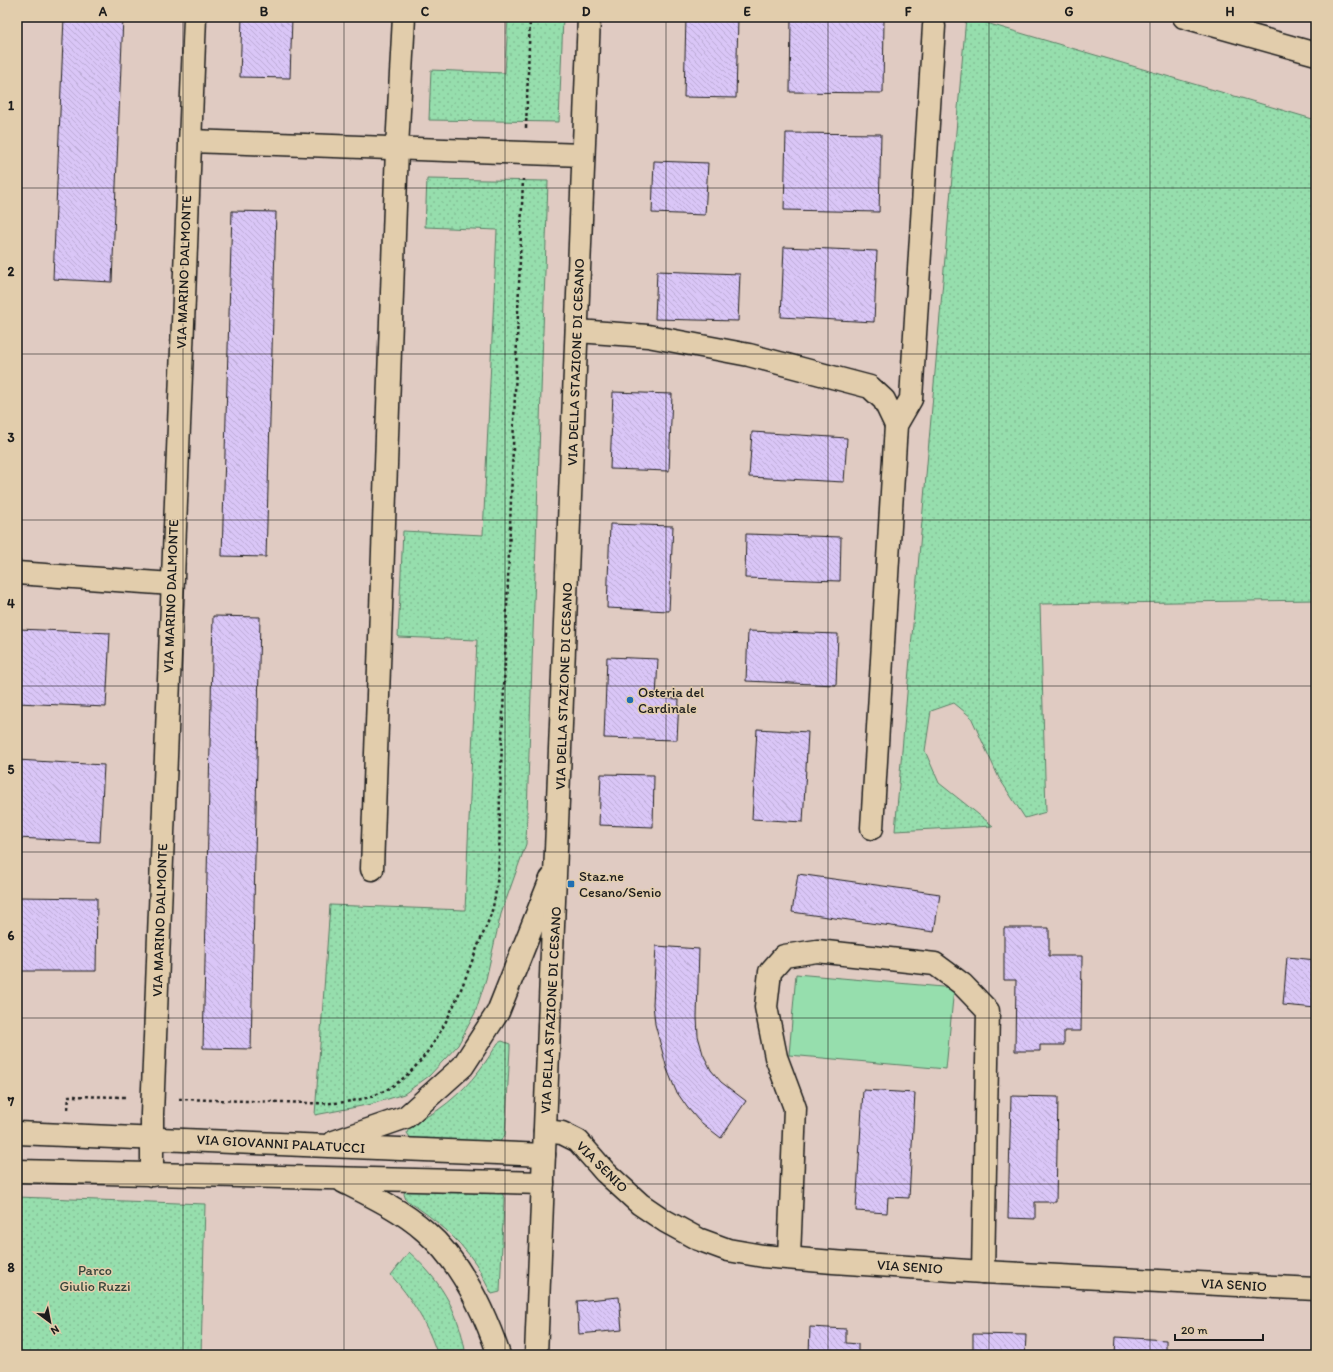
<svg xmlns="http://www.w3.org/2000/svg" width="1333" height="1372" font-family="Itim,sans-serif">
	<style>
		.grass { fill: url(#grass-dots); stroke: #597d64 }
		.garden { fill: #96dead; stroke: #597d64 }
		.building { fill: url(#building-back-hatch); stroke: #1c1c1c }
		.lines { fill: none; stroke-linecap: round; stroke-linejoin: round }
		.minor-casing { stroke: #1c1c1c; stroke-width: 25 }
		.path { stroke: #1c1c1c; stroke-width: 2.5; stroke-dasharray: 3 3; stroke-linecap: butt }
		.minor { stroke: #e2cdac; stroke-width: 22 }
		.grid { fill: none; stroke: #1c1c1c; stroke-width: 1; stroke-opacity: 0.55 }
		.poi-dot { fill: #1f6fb2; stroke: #e2cdac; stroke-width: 1.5 }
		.labels { text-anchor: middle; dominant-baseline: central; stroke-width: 3; stroke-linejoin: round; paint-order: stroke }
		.street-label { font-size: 14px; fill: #1c1c1c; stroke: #e2cdac }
		.poi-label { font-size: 14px; fill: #1c1c1c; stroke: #e2cdac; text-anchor: start }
		.park-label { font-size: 14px; fill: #344339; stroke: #e2cdac }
		.neatline { fill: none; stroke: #1c1c1c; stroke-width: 1.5 }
		.grid-label { font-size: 13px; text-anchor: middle; font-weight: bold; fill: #1c1c1c }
	</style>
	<defs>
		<pattern id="grass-dots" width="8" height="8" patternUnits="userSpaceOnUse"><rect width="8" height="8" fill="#96dead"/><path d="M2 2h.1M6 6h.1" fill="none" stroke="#81be94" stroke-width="1.8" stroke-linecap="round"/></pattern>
		<pattern id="building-back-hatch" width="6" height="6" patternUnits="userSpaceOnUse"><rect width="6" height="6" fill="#dac6f7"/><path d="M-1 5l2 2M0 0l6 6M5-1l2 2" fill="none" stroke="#baaad3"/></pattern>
	</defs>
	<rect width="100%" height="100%" fill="#e0cbc2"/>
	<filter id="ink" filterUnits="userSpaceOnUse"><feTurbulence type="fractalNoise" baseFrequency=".025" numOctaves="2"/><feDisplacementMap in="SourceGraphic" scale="8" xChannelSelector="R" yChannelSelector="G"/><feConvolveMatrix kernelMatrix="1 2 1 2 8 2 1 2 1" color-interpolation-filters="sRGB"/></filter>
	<g filter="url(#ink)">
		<g class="grass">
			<path d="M 508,17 L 563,17 L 559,122 L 429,120 L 431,70 L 505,73 Z"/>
			<path d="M 966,17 L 1316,120 L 1316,600 L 1040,604 L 1046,812 L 1025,818 L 999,778 L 971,717 L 954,703 L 931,711 L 925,751 L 939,783 L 993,826 L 895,831 Z"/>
			<path d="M 427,179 L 548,181 L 526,844 L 501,914 L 486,979 L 475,1013 L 458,1045 L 429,1076 L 404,1094 L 372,1104 L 315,1115 L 330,905 L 465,910 L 477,640 L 398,637 L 403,531 L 483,535 L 497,230 L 425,227 Z"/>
			<path d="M 502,1041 L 510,1044 L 510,1049 L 505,1135 L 499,1143 L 412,1140 L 407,1133 L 409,1128 C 417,1120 429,1116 438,1110 C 464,1092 482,1069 498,1043 Z"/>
			<path d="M 405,1190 L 502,1192 L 504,1198 L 500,1292 L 492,1294 C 486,1285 482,1274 476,1264 C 457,1237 434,1218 406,1200 L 404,1194 Z"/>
			<path d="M 17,1197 L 205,1204 L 201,1355 L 17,1355 Z"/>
			<path d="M 409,1252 C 439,1279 458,1309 465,1350 L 436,1350 C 426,1321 411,1298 391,1275 Z"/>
		</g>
		<path class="garden" d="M 796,974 L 954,988 L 946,1069 L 789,1055 Z"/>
		<g class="building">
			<path d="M 64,17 L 123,17 L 112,282 L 53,279 Z"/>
			<path d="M 242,17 L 292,17 L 290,78 L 240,77 Z"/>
			<path d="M 686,17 L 738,17 L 736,98 L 684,97 Z"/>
			<path d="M 791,17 L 884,18 L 883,93 L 790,92 Z"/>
			<path d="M 786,133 L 881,134 L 879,212 L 784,210 Z"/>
			<path d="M 654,161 L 708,163 L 705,215 L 652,213 Z"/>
			<path d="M 232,211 L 276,212 L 266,557 L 222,556 Z"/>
			<path d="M 784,247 L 877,251 L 874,322 L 781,317 Z"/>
			<path d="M 657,271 L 740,274 L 738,321 L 655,319 Z"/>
			<path d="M 613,392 L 672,394 L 669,471 L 610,469 Z"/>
			<path d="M 752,432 L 847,438 L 844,482 L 749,477 Z"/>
			<path d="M 610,524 L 673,526 L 669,611 L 607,608 Z"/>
			<path d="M 746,534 L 841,537 L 840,581 L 745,578 Z"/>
			<path d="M 213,616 L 260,617 L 251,1049 L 203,1048 Z"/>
			<path d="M 19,629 L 110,633 L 106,707 L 17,703 Z"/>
			<path d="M 748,631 L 838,634 L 836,685 L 746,681 Z"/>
			<path d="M 607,657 L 658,659 L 656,698 L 679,699 L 677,740 L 604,738 Z"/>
			<path d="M 757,729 L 808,732 L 803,822 L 752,819 Z"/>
			<path d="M 17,760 L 104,765 L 100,842 L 17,838 Z"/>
			<path d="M 601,774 L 654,775 L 653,827 L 599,825 Z"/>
			<path d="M 798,874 L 940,894 L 934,932 L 792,912 Z"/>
			<path d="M 17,897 L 97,898 L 96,971 L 17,971 Z"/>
			<path d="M 1004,928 L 1049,928 L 1049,956 L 1082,956 L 1081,1031 L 1064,1031 L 1064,1045 L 1040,1045 L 1040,1051 L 1015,1051 L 1016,980 L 1004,980 Z"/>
			<path d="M 656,946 L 699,949 L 697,1017 L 698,1036 L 703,1054 L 711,1070 L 721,1082 L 746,1101 L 721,1138 L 698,1120 L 687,1107 L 676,1091 L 667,1069 L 655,1024 L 653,1004 Z"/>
			<path d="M 1287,957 L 1316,960 L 1316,1008 L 1283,1005 Z"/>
			<path d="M 863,1090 L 915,1093 L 909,1198 L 888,1197 L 887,1213 L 856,1211 Z"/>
			<path d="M 1011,1096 L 1058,1097 L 1056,1202 L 1035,1202 L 1035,1219 L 1008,1218 Z"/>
			<path d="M 619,1297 L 622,1330 L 579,1334 L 577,1301 Z"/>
			<path d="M 810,1327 L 846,1329 L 846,1343 L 858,1344 L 858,1355 L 809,1355 Z"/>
			<path d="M 973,1334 L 1026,1335 L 1025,1355 L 973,1355 Z"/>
			<path d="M 1116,1337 L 1166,1340 L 1166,1355 L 1115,1355 Z"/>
		</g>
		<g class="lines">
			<g class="minor-casing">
				<g id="minor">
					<path d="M 1184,17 L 1316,54"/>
					<path d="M 190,141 L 583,155"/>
					<path d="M 577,331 L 648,336 L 749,355 L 870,387 L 884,400 L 896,425"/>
					<path d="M 17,573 L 172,584"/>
					<path d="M 872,828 L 896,425 L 911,399 L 934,26"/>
					<path d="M 372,869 L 397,148 L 404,17"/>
					<path d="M 545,1131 L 562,1133 L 578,1141 L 605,1172 L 640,1204 L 665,1221 L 698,1239 L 728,1250 L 763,1256 L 833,1262 L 983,1272 L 1316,1289"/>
					<path d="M 17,1133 L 544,1155"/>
					<path d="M 334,1142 L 406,1117 L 463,1066 L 498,1012 L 551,879"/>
					<path d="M 17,1171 L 543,1183"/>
					<path d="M 152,1175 L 152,1114 L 195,17"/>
					<path d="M 344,1182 C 372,1196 401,1210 425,1231 C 461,1262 484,1311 499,1355"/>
					<path d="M 789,1257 L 795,1108 L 776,1057 L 766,1007 L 770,972 L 784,956 L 817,951 L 935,964 L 962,984 L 988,1011 L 983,1272"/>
					<path d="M 536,1355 L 589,17"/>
				</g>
			</g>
			<g class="path">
				<path d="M 526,128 L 530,17"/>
				<path d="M 179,1099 C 213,1100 247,1101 282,1102 C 311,1103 340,1106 369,1097 C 429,1079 457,1001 477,948 C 483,933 491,918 494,902 C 501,867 499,829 500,794 L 523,179"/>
				<path d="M 68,1109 L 69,1096 L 126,1097"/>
			</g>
			<use href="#minor" class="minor"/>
		</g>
	</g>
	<path class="grid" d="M 183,17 L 183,1355M 344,17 L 344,1355M 505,17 L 505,1355M 666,17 L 666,1355M 828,17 L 828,1355M 989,17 L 989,1355M 1150,17 L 1150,1355M 17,188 L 1316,188M 17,354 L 1316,354M 17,520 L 1316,520M 17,686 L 1316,686M 17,852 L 1316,852M 17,1018 L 1316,1018M 17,1184 L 1316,1184"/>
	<g class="poi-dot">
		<circle cx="630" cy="700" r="4"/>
		<rect x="567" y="880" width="8" height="8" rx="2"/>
	</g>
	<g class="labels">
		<g class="street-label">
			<text transform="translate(184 272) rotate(-88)">VIA MARINO DALMONTE</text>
			<text transform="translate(576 362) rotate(-88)">VIA DELLA STAZIONE DI CESANO</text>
			<text transform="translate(171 596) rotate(-88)">VIA MARINO DALMONTE</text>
			<text transform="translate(564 686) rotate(-88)">VIA DELLA STAZIONE DI CESANO</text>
			<text transform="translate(160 920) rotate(-88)">VIA MARINO DALMONTE</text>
			<text transform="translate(551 1010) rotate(-87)">VIA DELLA STAZIONE DI CESANO</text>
			<text transform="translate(281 1144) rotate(3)">VIA GIOVANNI PALATUCCI</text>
			<text transform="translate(602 1167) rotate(45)">VIA SENIO</text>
			<text transform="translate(910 1267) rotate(4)">VIA SENIO</text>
			<text transform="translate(1234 1285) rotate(3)">VIA SENIO</text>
		</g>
		<g class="poi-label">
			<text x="638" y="692">Osteria del<tspan x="638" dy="16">Cardinale</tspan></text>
			<text x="579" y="876">Staz.ne<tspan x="579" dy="16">Cesano/Senio</tspan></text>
		</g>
		<g class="park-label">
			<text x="95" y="1270">Parco<tspan x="95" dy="16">Giulio Ruzzi</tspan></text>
		</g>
	</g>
	<rect width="1333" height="1372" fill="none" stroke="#e2cdac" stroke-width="44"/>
	<g transform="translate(50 1322) rotate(148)" stroke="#e2cdac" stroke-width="3" paint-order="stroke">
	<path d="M0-3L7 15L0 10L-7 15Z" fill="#1c1c1c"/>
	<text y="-6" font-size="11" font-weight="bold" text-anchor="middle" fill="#1c1c1c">N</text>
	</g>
	<path d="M1175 1334v6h88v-6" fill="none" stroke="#1c1c1c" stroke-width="2"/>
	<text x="1181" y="1334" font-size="12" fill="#1c1c1c" stroke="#e2cdac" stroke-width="3" paint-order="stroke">20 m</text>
	<rect x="22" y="22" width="1289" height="1328" class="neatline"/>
	<g class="grid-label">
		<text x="103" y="16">A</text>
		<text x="264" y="16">B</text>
		<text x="425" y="16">C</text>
		<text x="586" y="16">D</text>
		<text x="747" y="16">E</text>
		<text x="908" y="16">F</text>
		<text x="1069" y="16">G</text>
		<text x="1230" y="16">H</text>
		<text x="11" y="110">1</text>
		<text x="11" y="276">2</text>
		<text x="11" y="442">3</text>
		<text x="11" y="608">4</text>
		<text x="11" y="774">5</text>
		<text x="11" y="940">6</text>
		<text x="11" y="1106">7</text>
		<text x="11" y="1272">8</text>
	</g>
</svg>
